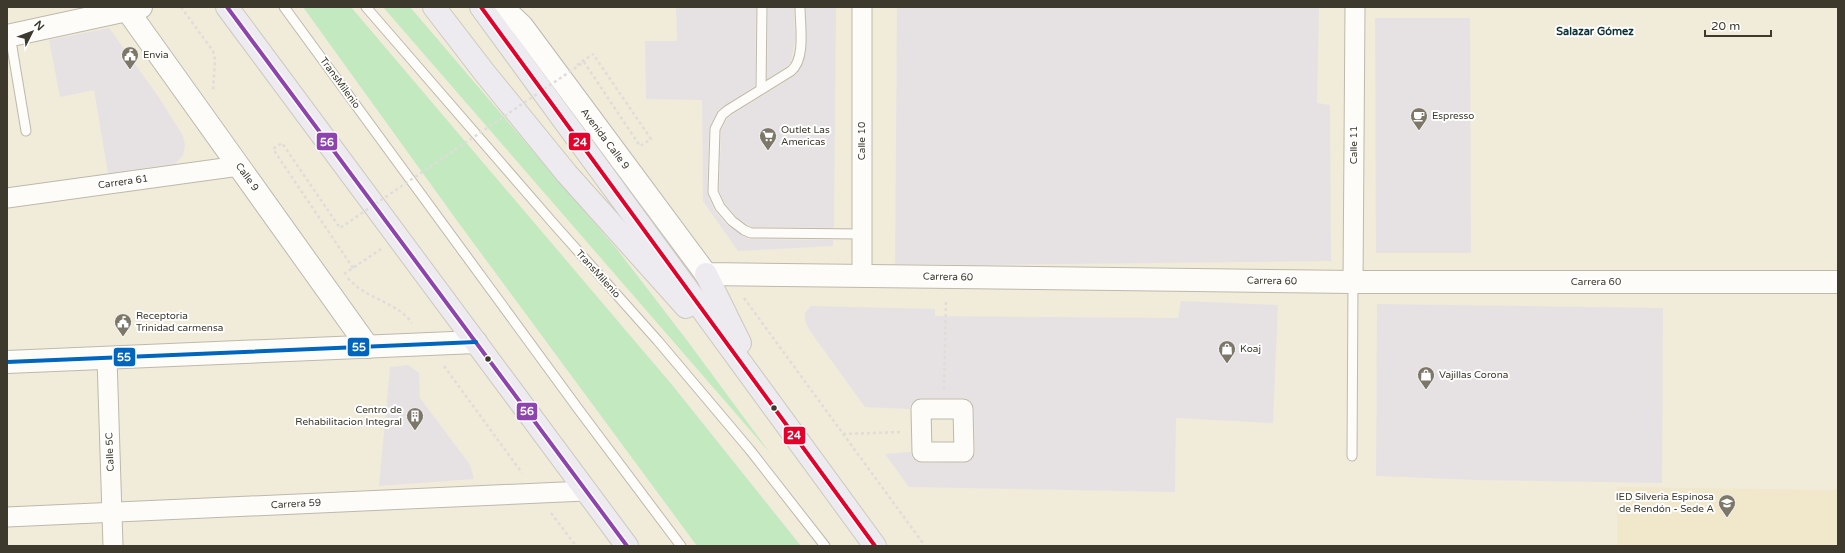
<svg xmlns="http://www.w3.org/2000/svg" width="1845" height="553" font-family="'Varela Round',sans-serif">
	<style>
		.built { fill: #f1e7ca }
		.green { fill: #c3e9c1 }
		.building { fill: #e6e2e4 }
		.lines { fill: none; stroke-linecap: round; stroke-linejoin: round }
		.lane-casing { stroke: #bdb9ab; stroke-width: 11 }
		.street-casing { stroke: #bdb9ab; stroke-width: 21 }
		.secondary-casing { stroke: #bdb9ab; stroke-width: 24 }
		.highway-casing { stroke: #ccc9bf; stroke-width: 24 }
		.path { stroke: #dfddd8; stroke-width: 2.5; stroke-dasharray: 3 3; stroke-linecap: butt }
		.lane { stroke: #fdfcf9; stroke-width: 9 }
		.street { stroke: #fdfcf9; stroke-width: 19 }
		.secondary { stroke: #fdfcf9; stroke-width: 22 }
		.highway { stroke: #eeebf0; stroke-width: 22 }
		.path-bridge { stroke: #dfddd8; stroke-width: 2.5; stroke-dasharray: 3 3; stroke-linecap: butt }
		.bus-1-casing { stroke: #fefefe; stroke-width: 7 }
		.bus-2-casing { stroke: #fefefe; stroke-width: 7 }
		.bus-3-casing { stroke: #fefefe; stroke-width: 7 }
		.bus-1 { stroke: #8e44ad; stroke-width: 4 }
		.bus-2 { stroke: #e4002b; stroke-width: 4 }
		.bus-3 { stroke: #0065bd; stroke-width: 4 }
		.bus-dot { fill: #3d392c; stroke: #fefefe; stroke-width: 1.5 }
		.labels { text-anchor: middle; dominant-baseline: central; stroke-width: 4; stroke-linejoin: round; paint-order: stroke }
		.poi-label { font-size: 10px; fill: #3d392c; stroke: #fefefe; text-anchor: start }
		.street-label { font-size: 10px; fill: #3d392c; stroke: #fefefe }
		.neighbourhood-label { font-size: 11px; font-weight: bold; fill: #0d3033; stroke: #fefefe }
		.line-badge { stroke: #fefefe; stroke-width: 1.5 }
		.badge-label { font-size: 11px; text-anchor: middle; font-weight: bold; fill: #fff }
	</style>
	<rect width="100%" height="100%" fill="#f1ebda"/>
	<path class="built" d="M 1617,487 L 1838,490 L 1838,546 L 1617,546 Z"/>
	<g class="green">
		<path d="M 303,7 L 351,7 L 673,386 L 801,546 L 697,546 L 458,222 Z"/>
		<path d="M 383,7 L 410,7 L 616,248 L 686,339 L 770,453 Z"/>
	</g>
	<g class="building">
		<path d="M 676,7 L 756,7 L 755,86 L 718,110 L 709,128 L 707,192 L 715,211 L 728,226 L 749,239 L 833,240 L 833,246 L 738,251 L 703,201 L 702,100 L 646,99 L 645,41 L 677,41 Z"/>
		<path d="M 768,7 L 794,7 L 795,41 L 791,62 L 787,66 L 767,79 Z"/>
		<path d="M 806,7 L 836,7 L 834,228 L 752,227 L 736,217 L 725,204 L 719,191 L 721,131 L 727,119 L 732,115 L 794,76 L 800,69 L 806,51 Z"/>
		<path d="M 897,7 L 1319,7 L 1317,103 L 1330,105 L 1331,261 L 983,265 L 895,264 Z"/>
		<path d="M 1375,18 L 1470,18 L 1471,253 L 1376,253 Z"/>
		<path d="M 109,28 L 158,96 L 183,136 L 185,145 L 183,155 L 175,164 L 108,173 L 94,90 L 60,97 L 49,40 Z"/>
		<path d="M 1181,301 L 1278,305 L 1273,423 L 1176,418 L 1175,492 L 909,487 L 885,454 L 911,452 L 916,461 L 922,463 L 969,462 L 973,458 L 975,452 L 974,409 L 972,403 L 968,399 L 963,398 L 921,398 L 915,400 L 911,404 L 910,409 L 865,407 L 808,328 L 805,320 L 805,313 L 811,306 L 935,309 L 935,316 L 1178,318 Z"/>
		<path d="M 1377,304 L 1663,308 L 1662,483 L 1476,480 L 1376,476 Z"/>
		<path d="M 408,365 L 419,373 L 420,398 L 470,465 L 474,479 L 379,486 L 390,367 Z"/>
	</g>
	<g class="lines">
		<g class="lane-casing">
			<g id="lane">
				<path d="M 284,7 L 579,410 L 681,546"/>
				<path d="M 366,7 L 553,223 L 658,341 L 750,450 L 825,546"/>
				<path d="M 800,7 C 800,25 806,59 791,71 L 728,110 L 722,115 L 715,129 L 713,192 L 720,207 L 732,221 L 744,230 L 751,233 L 862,234"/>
				<path d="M 10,35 L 26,131"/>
				<path d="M 761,89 L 762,7"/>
				<path d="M 1352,456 L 1353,282"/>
			</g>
		</g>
		<g class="street-casing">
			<g id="street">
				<path d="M 862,7 L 862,276"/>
				<path d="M 7,198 L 239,166"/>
				<path d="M 1353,282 L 1355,7"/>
				<path d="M 107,358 L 113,546"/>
				<path d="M 921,409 L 963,409 L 964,452 L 922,452 Z"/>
				<path d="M 7,517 L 585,491"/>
			</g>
		</g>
		<g class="secondary-casing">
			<g id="secondary">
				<path d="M 125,7 L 368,347"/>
				<path d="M 502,7 L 522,26 L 706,274 L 1353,282 L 1838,282"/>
				<path d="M 7,36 L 141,7"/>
				<path d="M 7,362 L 476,342"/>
			</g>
		</g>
		<g class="highway-casing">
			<g id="highway">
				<path d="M 227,7 L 627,546"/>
				<path d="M 434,7 L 484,72 L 567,174 L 686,307"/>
				<path d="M 481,7 L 875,546"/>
				<path d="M 706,274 L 740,343"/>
			</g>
		</g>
		<g class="path">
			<path d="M 181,7 L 213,51 L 215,60 L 213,91"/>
			<path d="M 577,65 L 593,54"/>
			<path d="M 344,274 L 381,249"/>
			<path d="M 348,278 C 365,299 396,301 412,323"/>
			<path d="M 744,298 L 925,546"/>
			<path d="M 444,366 L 522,473"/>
			<path d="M 944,389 L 946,300"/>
			<path d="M 843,434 L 902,432"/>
			<path d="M 551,513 L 576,546"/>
		</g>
		<use href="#lane" class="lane"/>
		<use href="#street" class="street"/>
		<use href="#secondary" class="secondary"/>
		<use href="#highway" class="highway"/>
		<path class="path-bridge" d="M 353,268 L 273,149 L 282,143 L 340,228 L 584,62 L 640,146 L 651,139 L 593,54"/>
		<g class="bus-1-casing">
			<path id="bus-1" d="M 227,7 L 627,546"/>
		</g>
		<g class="bus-2-casing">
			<path id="bus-2" d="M 481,7 L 875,546"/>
		</g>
		<g class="bus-3-casing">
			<path id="bus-3" d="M 7,362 L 476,342"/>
		</g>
		<use href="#bus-1" class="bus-1"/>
		<use href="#bus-2" class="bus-2"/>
		<use href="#bus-3" class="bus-3"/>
	</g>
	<defs>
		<g id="civic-pin" transform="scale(0.9)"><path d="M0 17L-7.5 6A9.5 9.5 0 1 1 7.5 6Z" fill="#7c7769" stroke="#fefefe"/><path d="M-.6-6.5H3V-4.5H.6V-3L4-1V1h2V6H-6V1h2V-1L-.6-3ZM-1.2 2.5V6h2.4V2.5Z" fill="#fff"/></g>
		<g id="cafe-pin" transform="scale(0.9)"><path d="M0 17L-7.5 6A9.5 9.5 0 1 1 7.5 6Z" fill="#7c7769" stroke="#fefefe"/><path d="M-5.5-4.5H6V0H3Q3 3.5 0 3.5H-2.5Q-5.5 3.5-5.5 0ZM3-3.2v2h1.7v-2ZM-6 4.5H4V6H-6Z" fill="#fff"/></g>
		<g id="supermarket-pin" transform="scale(0.9)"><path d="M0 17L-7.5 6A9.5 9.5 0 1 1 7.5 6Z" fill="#7c7769" stroke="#fefefe"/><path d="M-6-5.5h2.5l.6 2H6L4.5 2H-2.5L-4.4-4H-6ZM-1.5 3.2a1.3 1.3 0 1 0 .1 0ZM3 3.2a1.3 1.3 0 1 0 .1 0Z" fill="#fff"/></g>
		<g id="shop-pin" transform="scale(0.9)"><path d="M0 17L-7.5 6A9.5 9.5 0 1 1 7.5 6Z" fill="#7c7769" stroke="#fefefe"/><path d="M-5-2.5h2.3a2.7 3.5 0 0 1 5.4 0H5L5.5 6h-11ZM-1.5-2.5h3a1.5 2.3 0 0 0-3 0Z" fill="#fff"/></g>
		<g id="building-pin" transform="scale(0.9)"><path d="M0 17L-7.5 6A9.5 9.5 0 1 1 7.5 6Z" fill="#7c7769" stroke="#fefefe"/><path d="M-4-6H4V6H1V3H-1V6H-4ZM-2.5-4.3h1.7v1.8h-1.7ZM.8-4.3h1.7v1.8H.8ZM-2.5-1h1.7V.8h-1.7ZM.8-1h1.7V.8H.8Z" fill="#fff"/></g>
		<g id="school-pin" transform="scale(0.9)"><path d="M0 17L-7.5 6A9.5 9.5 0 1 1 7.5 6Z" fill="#7c7769" stroke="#fefefe"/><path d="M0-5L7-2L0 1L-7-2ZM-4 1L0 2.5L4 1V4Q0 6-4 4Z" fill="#fff"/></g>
	</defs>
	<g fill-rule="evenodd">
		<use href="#civic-pin" x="130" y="55"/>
		<use href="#cafe-pin" x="1419" y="116"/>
		<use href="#supermarket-pin" x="768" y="136"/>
		<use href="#civic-pin" x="123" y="322"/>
		<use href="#shop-pin" x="1227" y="349"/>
		<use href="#shop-pin" x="1426" y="375"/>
		<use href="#building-pin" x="415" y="416"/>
		<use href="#school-pin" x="1727" y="503"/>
	</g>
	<g class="bus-dot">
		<circle cx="488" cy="359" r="3.5"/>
		<circle cx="774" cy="408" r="3.5"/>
	</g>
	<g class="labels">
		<g class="poi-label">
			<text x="143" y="55">Envia</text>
			<text x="1432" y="116">Espresso</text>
			<text x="781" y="130">Outlet Las<tspan x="781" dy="12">Americas</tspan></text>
			<text x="136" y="316">Receptoria<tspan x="136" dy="12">Trinidad carmensa</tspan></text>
			<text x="1240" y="349">Koaj</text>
			<text x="1439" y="375">Vajillas Corona</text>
			<text x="402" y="410" text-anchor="end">Centro de<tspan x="402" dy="12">Rehabilitacion Integral</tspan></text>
			<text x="1714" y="497" text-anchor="end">IED Silveria Espinosa<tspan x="1714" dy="12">de Rendón - Sede A</tspan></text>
		</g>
		<g class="street-label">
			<text transform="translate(340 83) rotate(54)">TransMilenio</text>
			<text transform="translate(605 139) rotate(53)">Avenida Calle 9</text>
			<text transform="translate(862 141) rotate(-90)">Calle 10</text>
			<text transform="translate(1354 145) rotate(-90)">Calle 11</text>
			<text transform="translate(247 177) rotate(54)">Calle 9</text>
			<text transform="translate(123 182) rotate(-8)">Carrera 61</text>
			<text transform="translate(598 274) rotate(48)">TransMilenio</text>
			<text transform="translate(948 277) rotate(1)">Carrera 60</text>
			<text transform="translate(1272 281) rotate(1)">Carrera 60</text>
			<text x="1596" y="282">Carrera 60</text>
			<text transform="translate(110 452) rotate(-92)">Calle 5C</text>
			<text transform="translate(296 504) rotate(-3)">Carrera 59</text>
		</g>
		<g class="neighbourhood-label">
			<text x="1595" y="31">Salazar Gómez</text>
		</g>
	</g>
	<g class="line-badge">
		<rect x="316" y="132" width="22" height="19" rx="4" fill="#8e44ad"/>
		<rect x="568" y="132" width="23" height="19" rx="4" fill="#e4002b"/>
		<rect x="347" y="337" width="23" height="20" rx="4" fill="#0065bd"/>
		<rect x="113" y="347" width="23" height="20" rx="4" fill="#0065bd"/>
		<rect x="516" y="402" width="22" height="19" rx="4" fill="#8e44ad"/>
		<rect x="783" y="426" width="23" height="19" rx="4" fill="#e4002b"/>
	</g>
	<g class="badge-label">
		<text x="327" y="146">56</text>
		<text x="580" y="146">24</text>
		<text x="359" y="351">55</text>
		<text x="124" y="361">55</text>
		<text x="527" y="415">56</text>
		<text x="794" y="439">24</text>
	</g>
	<rect width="1845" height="553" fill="none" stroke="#3d392c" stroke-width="16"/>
	<g transform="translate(32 32) rotate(48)" stroke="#fefefe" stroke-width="3" paint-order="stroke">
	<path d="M0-3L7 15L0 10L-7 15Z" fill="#3d392c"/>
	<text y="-6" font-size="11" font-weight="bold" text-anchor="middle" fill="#3d392c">N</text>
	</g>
	<path d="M1705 30v6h66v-6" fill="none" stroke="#3d392c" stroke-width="2"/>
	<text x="1711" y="30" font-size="12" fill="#3d392c" stroke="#fefefe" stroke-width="3" paint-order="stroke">20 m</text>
</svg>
